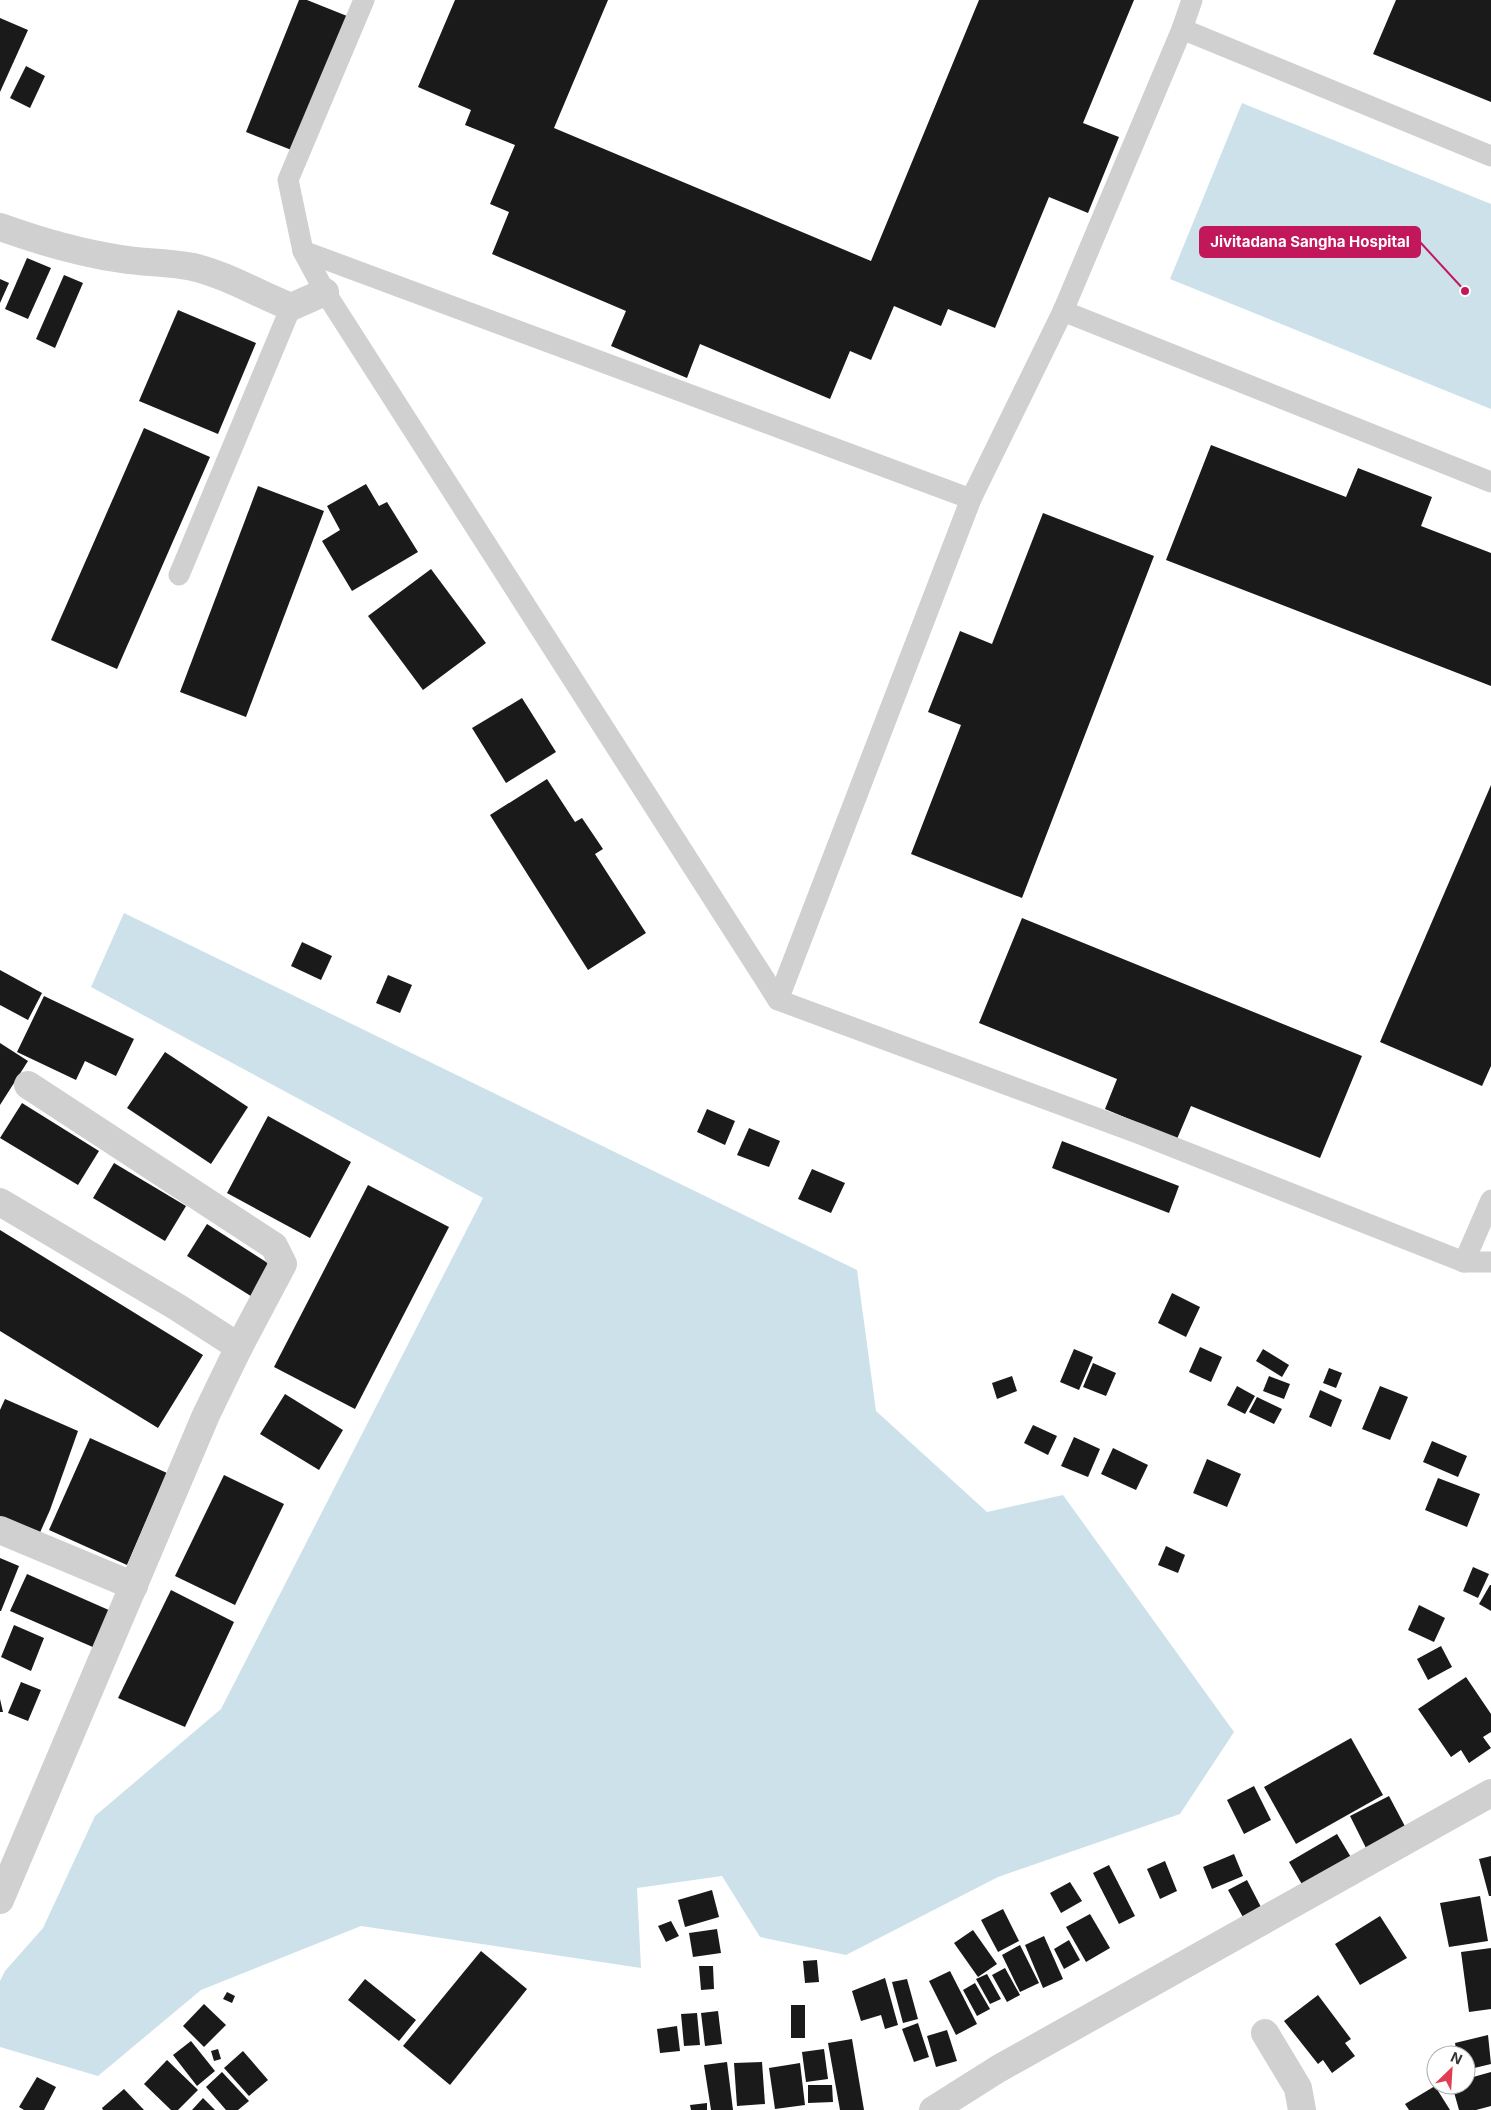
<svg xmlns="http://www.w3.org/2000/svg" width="1491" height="2110" font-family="Inter,sans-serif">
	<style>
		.water { fill: #cde1eb }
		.building { fill: #1a1a1a }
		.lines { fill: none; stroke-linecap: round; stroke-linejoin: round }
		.service { stroke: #d0d0d0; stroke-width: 21 }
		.minor { stroke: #d0d0d0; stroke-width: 28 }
		.leader { fill: none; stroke: #c2185b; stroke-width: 2 }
		.callout-dot { fill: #c2185b; stroke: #fff; stroke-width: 2 }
		.callout { fill: #c2185b; stroke: #c2185b; stroke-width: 2 }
		.callout-label { font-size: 15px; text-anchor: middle; font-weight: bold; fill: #fff }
	</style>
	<rect width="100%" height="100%" fill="#fff"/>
	<g class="water">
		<path d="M 1242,103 L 1491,204 L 1491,409 L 1170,279 Z"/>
		<path d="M 124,913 L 857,1270 L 876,1411 L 987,1512 L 1063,1495 L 1234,1732 L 1180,1814 L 998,1877 L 846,1955 L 760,1937 L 722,1876 L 637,1888 L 641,1968 L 361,1926 L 201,1990 L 98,2076 L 0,2047 L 0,1981 L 5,1971 L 43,1928 L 95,1816 L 221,1709 L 483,1198 L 91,987 Z"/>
	</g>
	<g class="building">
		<path d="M 299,0 L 307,0 L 347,16 L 294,151 L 246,132 Z"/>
		<path d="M 455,0 L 608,0 L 554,128 L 871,261 L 979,0 L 1134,0 L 1083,123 L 1119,137 L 1088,213 L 1049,197 L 995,328 L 948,309 L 941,326 L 894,306 L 871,360 L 850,351 L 830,399 L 700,344 L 687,378 L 611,346 L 626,311 L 492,254 L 509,212 L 490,204 L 515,145 L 465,125 L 471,110 L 418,87 Z"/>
		<path d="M 1396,0 L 1491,0 L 1491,102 L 1373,54 Z"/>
		<path d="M 0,18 L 28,30 L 0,92 Z"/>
		<path d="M 26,66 L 45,76 L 30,108 L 10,98 Z"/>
		<path d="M 27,258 L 51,268 L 28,319 L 5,309 Z"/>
		<path d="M 64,275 L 83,283 L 55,348 L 36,339 Z"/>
		<path d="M 0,279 L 9,283 L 0,303 Z"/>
		<path d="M 178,310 L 256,343 L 218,434 L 139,401 Z"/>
		<path d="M 144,428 L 210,457 L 117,669 L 51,640 Z"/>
		<path d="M 1211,445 L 1346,497 L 1358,468 L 1432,497 L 1421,526 L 1491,553 L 1491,686 L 1166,560 Z"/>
		<path d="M 366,484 L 379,506 L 387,502 L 418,552 L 352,591 L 322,541 L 340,530 L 327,506 Z"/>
		<path d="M 258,486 L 324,511 L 246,717 L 180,692 Z"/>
		<path d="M 1043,513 L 1154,556 L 1022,898 L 911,854 L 961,725 L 928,712 L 960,631 L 992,644 Z"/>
		<path d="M 431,569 L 486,643 L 423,690 L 368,616 Z"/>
		<path d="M 522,698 L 556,752 L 506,783 L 472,728 Z"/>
		<path d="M 547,779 L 575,822 L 582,818 L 603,849 L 595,854 L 646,933 L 588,970 L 490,815 Z"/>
		<path d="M 1491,785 L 1491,1066 L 1482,1086 L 1380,1042 Z"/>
		<path d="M 1022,918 L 1362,1056 L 1320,1158 L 1191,1106 L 1177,1139 L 1105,1109 L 1117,1079 L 979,1023 Z"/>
		<path d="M 302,942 L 332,956 L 321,980 L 291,966 Z"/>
		<path d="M 0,970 L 42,993 L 28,1020 L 0,1005 Z"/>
		<path d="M 388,975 L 412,985 L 400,1013 L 376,1003 Z"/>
		<path d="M 44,996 L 134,1039 L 116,1076 L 85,1061 L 76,1080 L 17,1052 Z"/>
		<path d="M 0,1043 L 28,1061 L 0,1105 Z"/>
		<path d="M 165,1052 L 248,1107 L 211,1164 L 127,1108 Z"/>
		<path d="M 22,1103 L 99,1151 L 78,1185 L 0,1138 Z"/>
		<path d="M 707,1109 L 735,1121 L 725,1145 L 697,1132 Z"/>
		<path d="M 268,1116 L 351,1162 L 310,1238 L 227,1193 Z"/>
		<path d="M 749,1128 L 780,1141 L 769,1167 L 737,1155 Z"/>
		<path d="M 1062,1141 L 1179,1186 L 1169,1213 L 1052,1168 Z"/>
		<path d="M 114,1163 L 186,1206 L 165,1241 L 93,1198 Z"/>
		<path d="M 812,1169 L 845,1183 L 831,1213 L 798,1199 Z"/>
		<path d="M 368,1185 L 449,1227 L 355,1409 L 274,1367 Z"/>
		<path d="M 207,1224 L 274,1267 L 254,1298 L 187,1256 Z"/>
		<path d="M 0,1230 L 203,1355 L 158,1428 L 0,1331 Z"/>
		<path d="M 1172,1293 L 1200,1307 L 1186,1337 L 1158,1323 Z"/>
		<path d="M 1200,1347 L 1222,1357 L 1211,1382 L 1189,1372 Z"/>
		<path d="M 1074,1349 L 1093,1357 L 1079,1390 L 1060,1382 Z"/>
		<path d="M 1263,1349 L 1289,1365 L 1282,1377 L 1256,1361 Z"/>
		<path d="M 1093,1363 L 1116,1373 L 1106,1396 L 1083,1387 Z"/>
		<path d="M 1329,1368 L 1342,1373 L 1336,1388 L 1323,1383 Z"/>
		<path d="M 1012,1376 L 1017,1391 L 997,1399 L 992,1383 Z"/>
		<path d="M 1269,1376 L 1290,1384 L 1284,1399 L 1263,1391 Z"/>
		<path d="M 1237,1386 L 1255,1396 L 1245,1414 L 1227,1405 Z"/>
		<path d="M 1380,1386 L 1408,1397 L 1390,1440 L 1362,1429 Z"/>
		<path d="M 1320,1390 L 1342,1400 L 1331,1427 L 1309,1417 Z"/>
		<path d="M 285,1394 L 343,1430 L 319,1470 L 260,1434 Z"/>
		<path d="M 1257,1397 L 1282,1409 L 1274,1424 L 1249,1412 Z"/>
		<path d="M 5,1399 L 78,1431 L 50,1510 L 38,1537 L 0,1520 L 0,1410 Z"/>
		<path d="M 1033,1425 L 1057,1436 L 1048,1455 L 1024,1443 Z"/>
		<path d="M 1074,1437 L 1100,1449 L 1088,1477 L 1061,1466 Z"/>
		<path d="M 90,1438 L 167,1473 L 127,1565 L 49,1530 Z"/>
		<path d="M 1432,1441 L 1467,1456 L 1458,1477 L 1423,1462 Z"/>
		<path d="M 1113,1448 L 1148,1465 L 1136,1490 L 1101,1474 Z"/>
		<path d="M 1207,1459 L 1241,1474 L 1227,1507 L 1193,1493 Z"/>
		<path d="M 224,1475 L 284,1504 L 235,1605 L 175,1576 Z"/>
		<path d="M 1438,1478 L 1480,1494 L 1467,1527 L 1425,1510 Z"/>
		<path d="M 1166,1546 L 1185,1555 L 1178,1573 L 1158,1565 Z"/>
		<path d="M 0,1558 L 19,1566 L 1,1611 L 0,1611 Z"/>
		<path d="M 1473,1567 L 1489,1574 L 1478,1598 L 1463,1591 Z"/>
		<path d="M 27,1574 L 111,1611 L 95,1648 L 10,1611 Z"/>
		<path d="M 1490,1585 L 1491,1585 L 1491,1611 L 1479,1604 Z"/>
		<path d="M 171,1590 L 234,1622 L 185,1727 L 118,1698 Z"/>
		<path d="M 1419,1605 L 1445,1618 L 1434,1642 L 1408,1630 Z"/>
		<path d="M 14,1625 L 44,1638 L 31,1671 L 1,1657 Z"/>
		<path d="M 1441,1646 L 1452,1667 L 1428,1680 L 1417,1659 Z"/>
		<path d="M 1466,1677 L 1491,1714 L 1491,1732 L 1483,1737 L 1491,1748 L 1469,1763 L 1461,1750 L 1451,1757 L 1418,1709 Z"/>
		<path d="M 21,1682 L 41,1690 L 28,1721 L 8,1713 Z"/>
		<path d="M 0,1699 L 3,1712 L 0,1712 Z"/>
		<path d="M 1351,1738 L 1383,1795 L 1296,1844 L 1264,1787 Z"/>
		<path d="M 1254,1786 L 1271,1820 L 1244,1834 L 1227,1800 Z"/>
		<path d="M 1389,1796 L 1408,1832 L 1368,1852 L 1350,1816 Z"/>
		<path d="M 1337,1834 L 1355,1864 L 1307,1893 L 1289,1862 Z"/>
		<path d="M 1234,1854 L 1243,1876 L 1212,1889 L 1203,1867 Z"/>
		<path d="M 1491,1856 L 1491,1896 L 1489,1896 L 1479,1859 Z"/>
		<path d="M 1165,1861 L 1177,1891 L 1160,1899 L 1147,1869 Z"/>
		<path d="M 1109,1865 L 1135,1916 L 1119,1924 L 1093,1873 Z"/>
		<path d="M 1247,1880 L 1262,1909 L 1244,1919 L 1228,1890 Z"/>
		<path d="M 1070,1882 L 1082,1901 L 1061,1913 L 1050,1893 Z"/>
		<path d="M 712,1890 L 719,1917 L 685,1927 L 678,1900 Z"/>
		<path d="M 1480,1896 L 1488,1941 L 1449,1947 L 1440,1903 Z"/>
		<path d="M 1003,1909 L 1019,1941 L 998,1952 L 981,1920 Z"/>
		<path d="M 1090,1914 L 1110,1948 L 1086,1962 L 1066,1927 Z"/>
		<path d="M 1380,1916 L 1407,1958 L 1360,1985 L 1335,1944 Z"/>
		<path d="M 671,1921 L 679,1936 L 666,1942 L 658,1926 Z"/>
		<path d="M 717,1929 L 721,1953 L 693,1957 L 689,1933 Z"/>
		<path d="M 973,1930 L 997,1964 L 978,1977 L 954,1943 Z"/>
		<path d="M 1044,1936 L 1063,1979 L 1043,1988 L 1025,1945 Z"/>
		<path d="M 1069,1940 L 1080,1960 L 1064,1969 L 1054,1949 Z"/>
		<path d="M 1020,1945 L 1039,1983 L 1020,1992 L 1002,1955 Z"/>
		<path d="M 1491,1948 L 1491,2009 L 1469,2012 L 1461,1952 Z"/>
		<path d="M 481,1951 L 527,1989 L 450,2085 L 403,2046 Z"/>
		<path d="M 817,1960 L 819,1982 L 805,1983 L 803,1961 Z"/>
		<path d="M 699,1966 L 713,1966 L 714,1989 L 701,1990 Z"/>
		<path d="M 1005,1968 L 1020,1995 L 1007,2002 L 992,1975 Z"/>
		<path d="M 950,1971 L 977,2024 L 956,2035 L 929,1981 Z"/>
		<path d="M 987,1974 L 1001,1999 L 990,2004 L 976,1979 Z"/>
		<path d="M 885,1978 L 898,2025 L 885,2029 L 881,2015 L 861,2021 L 852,1991 Z"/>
		<path d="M 365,1979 L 416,2020 L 399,2041 L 348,2000 Z"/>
		<path d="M 907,1979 L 918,2019 L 903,2023 L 892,1982 Z"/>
		<path d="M 975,1983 L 990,2009 L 977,2016 L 963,1990 Z"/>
		<path d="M 227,1992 L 235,1996 L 232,2003 L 223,1999 Z"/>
		<path d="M 1318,1995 L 1351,2039 L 1345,2043 L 1355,2056 L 1332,2073 L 1323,2060 L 1318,2064 L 1284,2021 Z"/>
		<path d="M 204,2004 L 226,2025 L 204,2047 L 183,2026 Z"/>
		<rect x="791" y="2005" width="14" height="33"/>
		<path d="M 718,2011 L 722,2044 L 705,2046 L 701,2013 Z"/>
		<path d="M 697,2013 L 700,2045 L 684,2046 L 681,2014 Z"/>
		<path d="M 918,2023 L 929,2057 L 914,2062 L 902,2029 Z"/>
		<path d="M 677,2026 L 680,2051 L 660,2053 L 657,2029 Z"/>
		<path d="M 947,2030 L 957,2061 L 936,2067 L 927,2036 Z"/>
		<path d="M 1488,2035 L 1491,2064 L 1466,2070 L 1466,2055 L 1457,2055 L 1455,2043 Z"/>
		<path d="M 852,2039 L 864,2110 L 840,2110 L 828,2043 Z"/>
		<path d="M 191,2041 L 215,2071 L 197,2086 L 173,2055 Z"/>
		<path d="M 218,2049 L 221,2059 L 214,2061 L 211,2051 Z"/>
		<path d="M 824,2049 L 828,2079 L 806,2082 L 802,2052 Z"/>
		<path d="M 243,2051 L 268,2080 L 249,2096 L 224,2068 Z"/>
		<path d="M 167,2060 L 198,2090 L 178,2110 L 171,2110 L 144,2084 Z"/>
		<path d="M 727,2062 L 733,2110 L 711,2110 L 704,2065 Z"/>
		<path d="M 762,2062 L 765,2104 L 737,2106 L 734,2063 Z"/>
		<path d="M 800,2063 L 805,2105 L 775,2109 L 769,2068 Z"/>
		<path d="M 222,2072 L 249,2101 L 238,2110 L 226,2110 L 206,2087 Z"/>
		<path d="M 1491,2072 L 1491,2106 L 1476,2110 L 1459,2110 L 1452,2085 L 1466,2085 L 1466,2079 Z"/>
		<path d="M 37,2077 L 56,2087 L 44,2110 L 24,2110 L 19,2107 Z"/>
		<path d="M 808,2085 L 832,2085 L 833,2102 L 808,2103 Z"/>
		<path d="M 1435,2086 L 1450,2110 L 1409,2110 L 1405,2104 Z"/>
		<path d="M 124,2089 L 144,2110 L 103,2110 L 102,2108 Z"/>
		<path d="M 203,2098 L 215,2110 L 192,2110 Z"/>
		<path d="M 707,2103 L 707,2110 L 691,2110 L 690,2105 Z"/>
	</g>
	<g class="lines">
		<g class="service">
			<path d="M 364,0 L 288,180 L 303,251 L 325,292 L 778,1000"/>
			<path d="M 1192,0 L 1182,29 L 1063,311 L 971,499 L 778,1000 L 1140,1134 L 1464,1262 L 1491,1262"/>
			<path d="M 1182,29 L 1491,156"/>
			<path d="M 303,251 L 971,499"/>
			<path d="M 1063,311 L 1491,482"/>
			<path d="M 179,575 L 291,307"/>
			<path d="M 1464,1262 L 1491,1200"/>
		</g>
		<g class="minor">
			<path d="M 0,227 C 39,241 80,253 121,259 C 145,263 169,262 193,267 C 227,275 258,294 291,307 L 325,292"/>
			<path d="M 28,1085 L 274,1246 L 283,1264 L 239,1347"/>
			<path d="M 0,1202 L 177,1307 L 239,1347 L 206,1415 L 0,1900"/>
			<path d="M 0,1530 L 134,1586"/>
			<path d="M 1265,2033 L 1298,2088 L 1302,2110"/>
			<path d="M 933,2110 L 998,2069 L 1491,1793"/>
		</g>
	</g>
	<path class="leader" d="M1465 291L1420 242"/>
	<circle class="callout-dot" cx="1465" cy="291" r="5"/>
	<rect class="callout" x="1200" y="227" width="220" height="30" rx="5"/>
	<g class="callout-label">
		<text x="1310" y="247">Jivitadana Sangha Hospital</text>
	</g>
	<g transform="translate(1451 2070) rotate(25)"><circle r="24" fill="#ffffff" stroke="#adadad"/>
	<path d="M0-4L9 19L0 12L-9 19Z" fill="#e03e54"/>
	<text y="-8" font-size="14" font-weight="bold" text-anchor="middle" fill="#333333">N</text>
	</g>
</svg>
